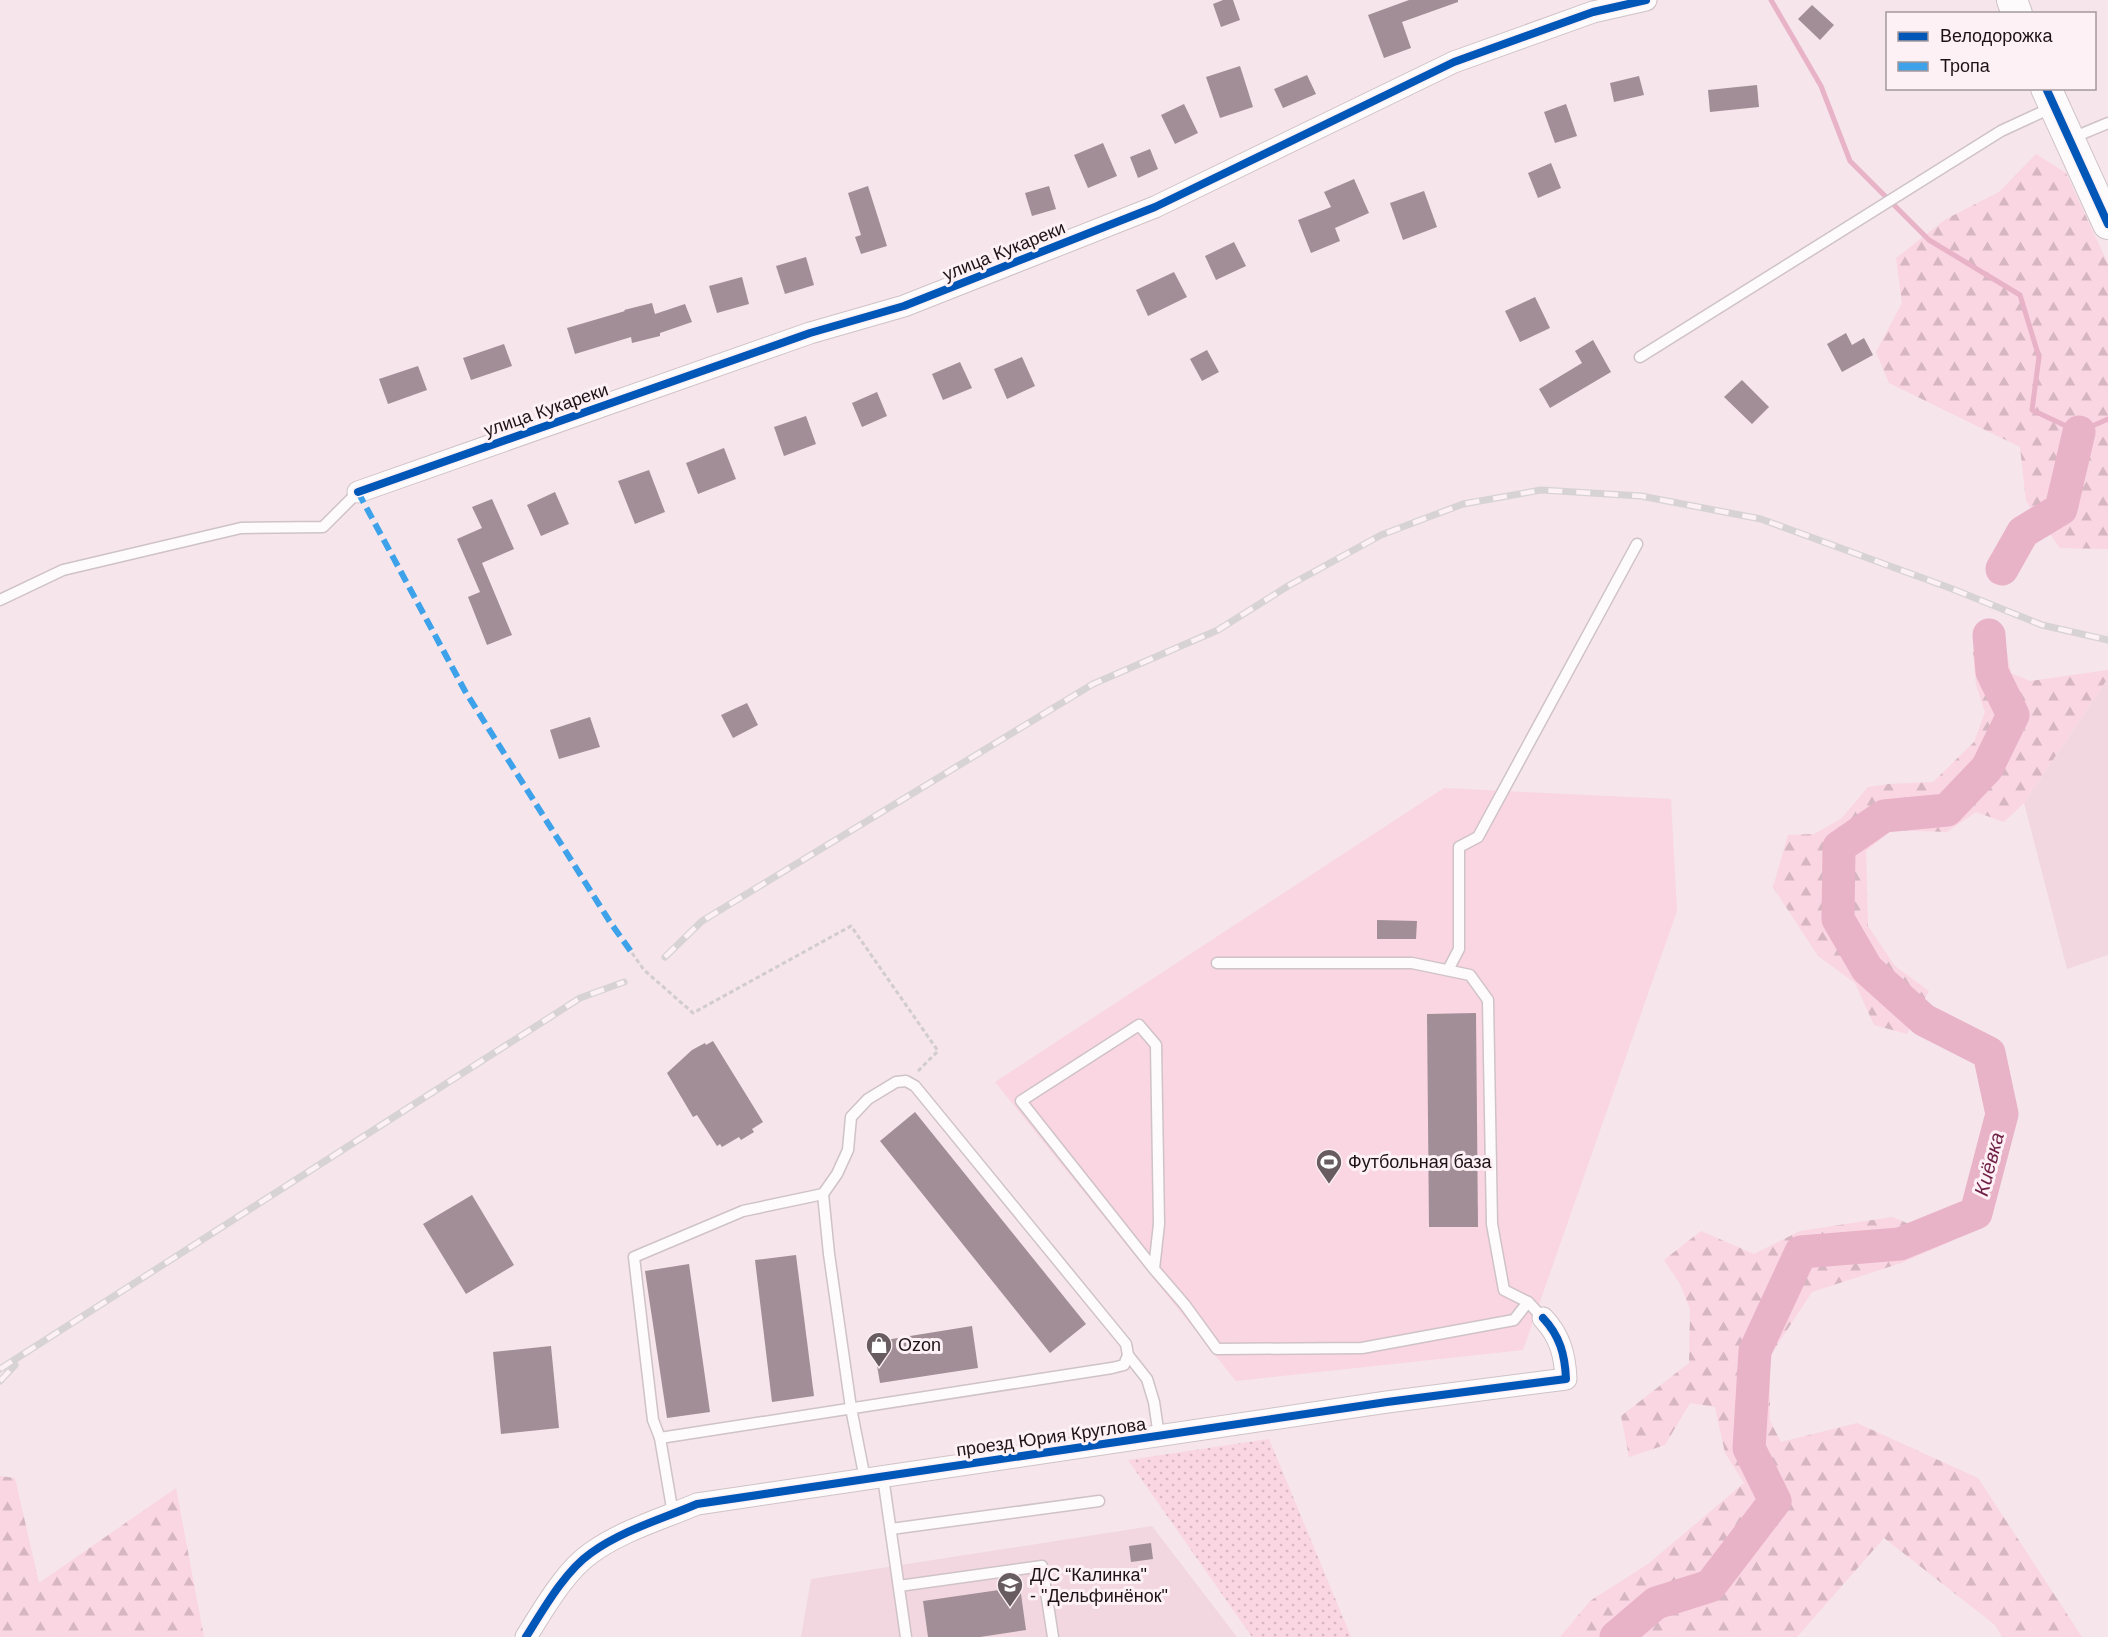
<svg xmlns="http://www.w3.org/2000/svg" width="2108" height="1637" font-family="Helvetica,sans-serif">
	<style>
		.built { fill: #f2d7e0 }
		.green { fill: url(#green-dots) }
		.forest { fill: url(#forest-firs) }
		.pitch { fill: #fad5e2 }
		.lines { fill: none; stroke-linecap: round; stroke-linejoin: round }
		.stream { stroke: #e8b2c7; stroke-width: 5 }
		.river { stroke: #e8b2c7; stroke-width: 33 }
		.building { fill: #a18e96 }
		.lane-casing { stroke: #cfc3c7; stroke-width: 13 }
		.street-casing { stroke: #cfc3c7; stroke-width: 23 }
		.secondary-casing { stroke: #cfc3c7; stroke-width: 32 }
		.path { stroke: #d1cccd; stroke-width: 3; stroke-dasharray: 4.5 3; stroke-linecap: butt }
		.lane { stroke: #fefbfc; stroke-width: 10 }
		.street { stroke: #fefbfc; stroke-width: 21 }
		.secondary { stroke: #fefbfc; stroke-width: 30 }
		.rail-casing { stroke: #d7d3d5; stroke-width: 7 }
		.rail { stroke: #fdf1f5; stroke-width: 4.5; stroke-dasharray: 14; stroke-linecap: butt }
		.quiet { stroke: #3da2ea; stroke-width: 6; stroke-dasharray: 12 6; stroke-linecap: butt }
		.cycleway-casing { stroke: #fdf1f5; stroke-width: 11 }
		.cycleway { stroke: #0057b8; stroke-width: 8 }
		.labels { text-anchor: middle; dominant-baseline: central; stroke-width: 6; stroke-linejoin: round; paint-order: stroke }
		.street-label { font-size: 18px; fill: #1d1317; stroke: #fdf1f5 }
		.poi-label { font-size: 18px; fill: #1d1317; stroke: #fdf1f5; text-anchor: start }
		.water-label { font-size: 20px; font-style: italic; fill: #6f1f46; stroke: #fdf1f5 }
	</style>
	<defs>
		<pattern id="green-dots" width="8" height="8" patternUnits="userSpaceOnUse" patternTransform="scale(1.5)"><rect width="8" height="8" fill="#fad5e2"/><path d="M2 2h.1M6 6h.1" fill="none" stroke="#d6b6c1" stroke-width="1.8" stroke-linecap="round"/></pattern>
		<pattern id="forest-firs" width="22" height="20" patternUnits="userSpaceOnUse" patternTransform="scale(1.5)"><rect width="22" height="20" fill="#fad5e2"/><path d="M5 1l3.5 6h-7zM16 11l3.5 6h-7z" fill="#d6b6c1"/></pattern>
	</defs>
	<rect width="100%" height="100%" fill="#f6e5eb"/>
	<g class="built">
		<path d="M 2108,678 L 2108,955 L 2067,969 L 2024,803 Z"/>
		<path d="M 1152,1526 L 1237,1637 L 801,1637 L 811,1579 Z"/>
	</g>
	<path class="green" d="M 1269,1439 L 1351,1637 L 1252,1637 L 1128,1460 Z"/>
	<g class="forest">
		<path d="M 2036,154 L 2066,173 L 2108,264 L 2108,549 L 2060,548 L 2026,501 L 2020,447 L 1889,383 L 1876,352 L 1902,303 L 1896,258 L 1946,219 L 1999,192 Z"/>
		<path d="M 1973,652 L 2007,654 L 2011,673 L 2030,681 L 2108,670 L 2108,678 L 2024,803 L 2004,822 L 1976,812 L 1947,832 L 1892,830 L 1866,851 L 1868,926 L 1895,966 L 1929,991 L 1907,1034 L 1874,1025 L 1855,983 L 1818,956 L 1773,887 L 1788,835 L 1814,834 L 1841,819 L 1868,787 L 1889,784 L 1933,782 L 1974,742 L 1985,712 L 1976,685 Z"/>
		<path d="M 1892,1217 L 1952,1241 L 1901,1263 L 1812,1292 L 1770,1356 L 1770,1421 L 1781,1442 L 1857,1423 L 1978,1478 L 2082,1637 L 2002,1637 L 1995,1625 L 1884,1538 L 1797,1637 L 1560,1637 L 1590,1601 L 1648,1564 L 1744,1483 L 1725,1453 L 1715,1407 L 1690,1403 L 1665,1445 L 1629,1457 L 1621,1416 L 1689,1363 L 1690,1309 L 1680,1284 L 1664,1260 L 1701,1231 L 1754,1254 L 1800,1231 Z"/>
		<path d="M 0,1476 L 15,1478 L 39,1583 L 176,1488 L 204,1637 L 0,1637 Z"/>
	</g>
	<path class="pitch" d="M 1444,788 L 1671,799 L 1677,911 L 1523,1350 L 1236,1381 L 995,1082 Z"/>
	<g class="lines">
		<path class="stream" d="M 1771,0 L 1821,86 L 1850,161 L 1929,240 L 2020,295 L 2039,357 L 2032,410 L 2079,432 L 2108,419"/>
		<g class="river">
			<path d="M 2002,569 L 2023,532 L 2061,509 L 2079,432"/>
			<path d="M 1616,1637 L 1656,1603 L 1710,1586 L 1775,1501 L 1749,1448 L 1755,1351 L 1801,1252 L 1900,1244 L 1976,1213 L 2002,1114 L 1989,1053 L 1924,1020 L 1867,969 L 1838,919 L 1839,847 L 1884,816 L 1947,810 L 1987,768 L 2013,715 L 1992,672 L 1989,635"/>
		</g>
	</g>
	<g class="building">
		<path d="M 1223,0 L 1233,0 L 1240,20 L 1221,27 L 1213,4 Z"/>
		<path d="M 1409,0 L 1458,0 L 1458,2 L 1402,22 L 1411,48 L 1384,58 L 1368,15 Z"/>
		<path d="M 1812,5 L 1834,25 L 1820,40 L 1798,19 Z"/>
		<path d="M 1240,66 L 1253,107 L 1220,118 L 1206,77 Z"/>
		<path d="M 1307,75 L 1316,94 L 1283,108 L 1274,89 Z"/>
		<path d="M 1639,76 L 1644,95 L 1614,102 L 1610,83 Z"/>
		<path d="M 1757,85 L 1759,107 L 1710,112 L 1708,90 Z"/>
		<path d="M 1184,104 L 1198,133 L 1175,144 L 1161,115 Z"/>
		<path d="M 1566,104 L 1577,136 L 1555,143 L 1544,112 Z"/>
		<path d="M 1103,143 L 1117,176 L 1088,188 L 1074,155 Z"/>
		<path d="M 1150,149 L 1158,169 L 1138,178 L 1130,157 Z"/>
		<path d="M 1551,163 L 1561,188 L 1538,198 L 1528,173 Z"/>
		<path d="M 1354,179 L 1369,213 L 1335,228 L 1340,241 L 1311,253 L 1298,220 L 1331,207 L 1324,192 Z"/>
		<path d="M 868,186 L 887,246 L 861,254 L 855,237 L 861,235 L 848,193 Z"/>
		<path d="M 1049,186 L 1056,209 L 1032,216 L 1025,193 Z"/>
		<path d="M 1424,191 L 1437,227 L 1403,240 L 1390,203 Z"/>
		<path d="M 1234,242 L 1246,266 L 1216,280 L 1205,256 Z"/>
		<path d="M 806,257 L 814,285 L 785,294 L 776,266 Z"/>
		<path d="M 1174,272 L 1187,297 L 1148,316 L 1136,290 Z"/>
		<path d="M 742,277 L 749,304 L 717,313 L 709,286 Z"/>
		<path d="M 1535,297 L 1550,328 L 1520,342 L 1505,311 Z"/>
		<path d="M 652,303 L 655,314 L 685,304 L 692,322 L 660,333 L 660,336 L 632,343 L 631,337 L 575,354 L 567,328 L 625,311 L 624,310 Z"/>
		<path d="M 1846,333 L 1852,345 L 1864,338 L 1873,355 L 1842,372 L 1827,344 Z"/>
		<path d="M 1593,340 L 1611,372 L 1550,408 L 1539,389 L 1582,363 L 1575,351 Z"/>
		<path d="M 504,344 L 512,366 L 471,380 L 463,358 Z"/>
		<path d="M 1207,350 L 1219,372 L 1202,381 L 1190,359 Z"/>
		<path d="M 1022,357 L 1035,386 L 1007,399 L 994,369 Z"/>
		<path d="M 960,362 L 972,388 L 943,400 L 932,374 Z"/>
		<path d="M 418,366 L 427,390 L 388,404 L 379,379 Z"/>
		<path d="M 1742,380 L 1769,407 L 1752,424 L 1724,397 Z"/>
		<path d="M 877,392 L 887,416 L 862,427 L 852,403 Z"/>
		<path d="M 806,416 L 816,444 L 784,456 L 774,427 Z"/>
		<path d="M 724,448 L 736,479 L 698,494 L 686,463 Z"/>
		<path d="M 649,470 L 665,512 L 635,524 L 618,481 Z"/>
		<path d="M 555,492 L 569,524 L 541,536 L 527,505 Z"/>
		<path d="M 492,499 L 514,549 L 482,563 L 512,635 L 487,645 L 468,597 L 480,592 L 457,539 L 482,528 L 472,507 Z"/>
		<path d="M 747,703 L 758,725 L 733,738 L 721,715 Z"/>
		<path d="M 590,717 L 600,747 L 559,759 L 550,730 Z"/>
		<path d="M 1377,920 L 1417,921 L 1416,939 L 1377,939 Z"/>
		<path d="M 1476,1013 L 1478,1227 L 1429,1227 L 1427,1014 Z"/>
		<path d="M 713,1041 L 763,1122 L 752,1129 L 754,1132 L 741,1140 L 739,1137 L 722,1147 L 720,1144 L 717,1146 L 697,1115 L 693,1117 L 667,1073 L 692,1050 L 705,1043 L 706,1045 Z"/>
		<path d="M 915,1112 L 1086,1324 L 1050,1353 L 880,1141 Z"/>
		<path d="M 472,1195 L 514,1265 L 466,1294 L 423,1224 Z"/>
		<path d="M 796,1255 L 814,1396 L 772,1402 L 755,1260 Z"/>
		<path d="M 689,1264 L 710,1412 L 667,1418 L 645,1271 Z"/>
		<path d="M 972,1326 L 978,1368 L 880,1383 L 873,1342 Z"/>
		<path d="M 551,1346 L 559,1428 L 501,1434 L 493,1352 Z"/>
		<path d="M 1151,1543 L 1153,1559 L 1131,1562 L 1129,1546 Z"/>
		<path d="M 1020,1587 L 1026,1630 L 980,1637 L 928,1637 L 923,1601 Z"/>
	</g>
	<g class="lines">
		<g class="lane-casing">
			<g id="lane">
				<path d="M 2072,138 L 2108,123"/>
				<path d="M 1640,357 L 2001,131 L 2053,107"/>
				<path d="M 0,600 L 63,570 L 241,528 L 323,527 L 358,492"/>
				<path d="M 1217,963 L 1412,963 L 1470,975 L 1488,1000 L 1492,1224 L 1504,1290 L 1528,1302"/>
				<path d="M 1448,970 L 1459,949 L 1459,847 L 1478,837 L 1637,544"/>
				<path d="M 1154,1269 L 1021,1101 L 1139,1025 L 1156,1045 L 1159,1224 L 1154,1269 L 1185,1305 L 1217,1349 L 1362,1348 L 1514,1320 L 1528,1302 L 1543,1318"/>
				<path d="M 1128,1355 L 1147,1379 L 1154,1402 L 1159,1436"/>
				<path d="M 660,1438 L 653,1420 L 634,1257 L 743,1211 L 823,1194"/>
				<path d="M 883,1477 L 906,1637"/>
				<path d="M 673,1514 L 660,1438 C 810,1415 961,1392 1112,1368 L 1124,1365 L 1128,1355 L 1126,1344 L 915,1086 L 906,1081 L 896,1082 L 868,1099 L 851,1117 L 848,1150 L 837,1174 L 823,1194 L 829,1254 L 851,1408 L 865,1479"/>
				<path d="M 891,1529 L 1099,1501"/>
				<path d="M 899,1586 L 1042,1566 L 1053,1637"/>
			</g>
		</g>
		<g class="street-casing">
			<g id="street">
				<path d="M 358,492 L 810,333 L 904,306 L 1155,207 L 1454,62 L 1593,12 L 1646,0"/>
				<path d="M 526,1637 C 543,1610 565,1571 591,1553 C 623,1530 662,1519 697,1504 L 1387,1402 L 1566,1379 C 1565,1355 1560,1336 1543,1318"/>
			</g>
		</g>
		<g class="secondary-casing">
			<g id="secondary">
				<path d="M 2012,0 L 2017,14"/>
				<path d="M 2046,88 L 2108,224"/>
			</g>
		</g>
		<path class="path" d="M 632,953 L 644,970 L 693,1013 L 851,926 L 938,1051 L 918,1071"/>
		<use href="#lane" class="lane"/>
		<use href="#street" class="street"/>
		<use href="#secondary" class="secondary"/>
		<g class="rail-casing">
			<g id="rail">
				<path d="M 665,957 L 702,921 L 1093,684 L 1218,630 L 1288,586 L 1381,535 L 1463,504 L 1541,490 L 1641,496 L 1761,519 L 1950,588 L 2042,625 L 2108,640"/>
				<path d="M 0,1369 L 580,998 L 624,982"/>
				<path d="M 0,1381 L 15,1365"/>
			</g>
		</g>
		<use href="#rail" class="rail"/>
		<path class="quiet" d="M 358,492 L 465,691 L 610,922 L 632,953"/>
		<g class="cycleway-casing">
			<g id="cycleway">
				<path d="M 2046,88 L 2108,224"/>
				<path d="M 358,492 L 810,333 L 904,306 L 1155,207 L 1454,62 L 1593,12 L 1646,0"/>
				<path d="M 526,1637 C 543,1610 565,1571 591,1553 C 623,1530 662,1519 697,1504 L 1387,1402 L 1566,1379 C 1565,1355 1560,1336 1543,1318"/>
			</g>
		</g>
		<use href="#cycleway" class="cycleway"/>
	</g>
	<defs>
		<g id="stadium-pin" transform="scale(1.35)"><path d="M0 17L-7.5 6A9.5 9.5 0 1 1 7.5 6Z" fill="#695c61" stroke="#fdf1f5"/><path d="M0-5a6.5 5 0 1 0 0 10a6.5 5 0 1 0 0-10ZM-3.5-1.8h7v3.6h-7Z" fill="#fff"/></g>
		<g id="shop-pin" transform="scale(1.35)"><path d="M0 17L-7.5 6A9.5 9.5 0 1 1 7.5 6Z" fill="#695c61" stroke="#fdf1f5"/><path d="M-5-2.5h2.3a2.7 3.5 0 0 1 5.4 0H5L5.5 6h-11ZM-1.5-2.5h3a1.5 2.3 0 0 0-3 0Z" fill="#fff"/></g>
		<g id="school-pin" transform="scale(1.35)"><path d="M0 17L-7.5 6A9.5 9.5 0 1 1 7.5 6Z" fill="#695c61" stroke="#fdf1f5"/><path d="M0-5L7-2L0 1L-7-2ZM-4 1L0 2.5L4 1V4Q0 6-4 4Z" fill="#fff"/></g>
	</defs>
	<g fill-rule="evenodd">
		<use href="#stadium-pin" x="1329" y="1162"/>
		<use href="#shop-pin" x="879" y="1345"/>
		<use href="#school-pin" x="1010" y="1585"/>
	</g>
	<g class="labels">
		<g class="street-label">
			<text transform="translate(1004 251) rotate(-22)">улица Кукареки</text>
			<text transform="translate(546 410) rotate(-19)">улица Кукареки</text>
			<text transform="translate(1051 1437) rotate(-8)">проезд Юрия Круглова</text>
		</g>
		<g class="poi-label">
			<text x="1348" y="1162">Футбольная база</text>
			<text x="898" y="1345">Ozon</text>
			<text x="1030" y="1575">Д/С “Калинка"<tspan x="1030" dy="21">- "Дельфинёнок"</tspan></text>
		</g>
		<g class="water-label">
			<text transform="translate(1989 1164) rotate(-75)">Киёвка</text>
		</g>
	</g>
	<rect x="1886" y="12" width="210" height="78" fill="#fdf1f5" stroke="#a3989c" stroke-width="1.5"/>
	<rect x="1898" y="32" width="30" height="9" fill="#0057b8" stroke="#a3989c" stroke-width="1.5"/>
	<text x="1940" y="42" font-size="18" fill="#1d1317">Велодорожка</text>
	<rect x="1898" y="62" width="30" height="9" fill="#3da2ea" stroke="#a3989c" stroke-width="1.5"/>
	<text x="1940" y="72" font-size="18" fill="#1d1317">Тропа</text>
</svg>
